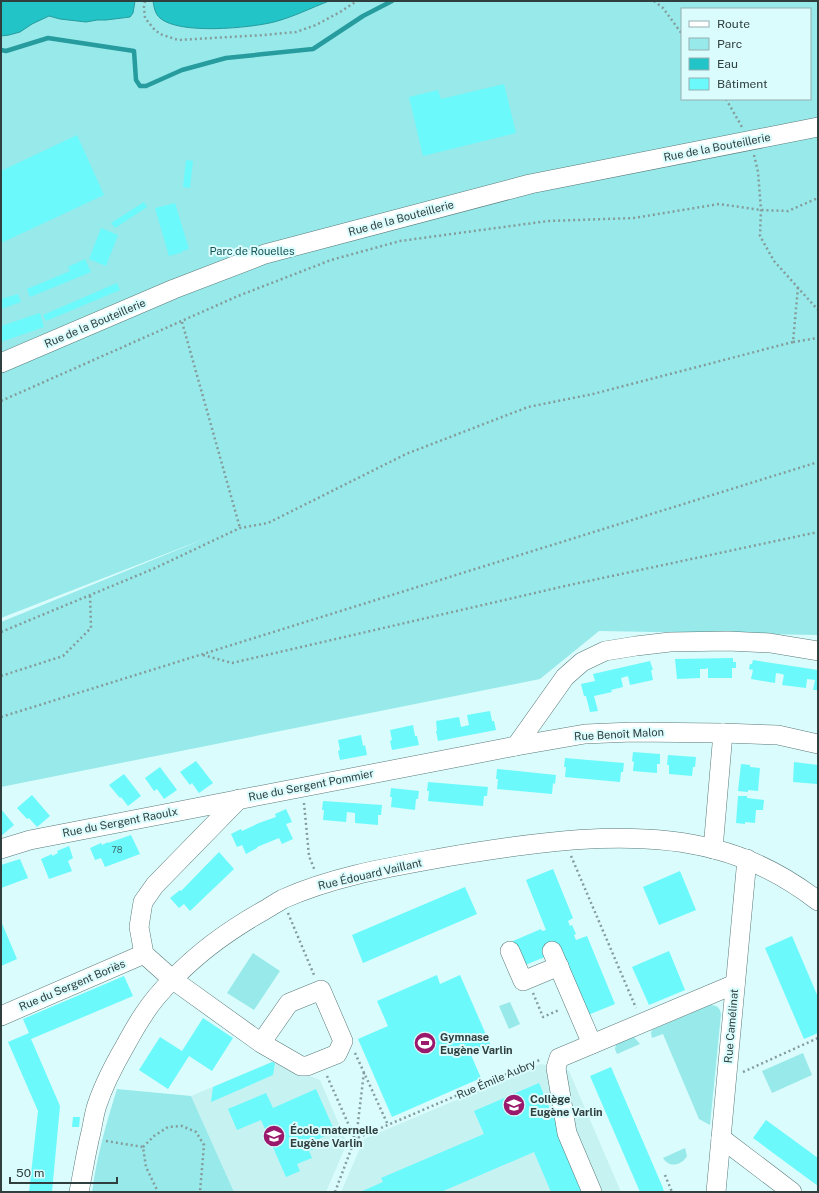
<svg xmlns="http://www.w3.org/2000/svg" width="819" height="1193" font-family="'Public Sans',sans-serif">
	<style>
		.built { fill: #c6f2f2 }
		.green { fill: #98e9ea; fill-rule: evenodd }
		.water { fill: #22c4c7; stroke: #269c9e }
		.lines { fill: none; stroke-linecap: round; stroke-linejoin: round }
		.stream { stroke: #269c9e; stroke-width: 4.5 }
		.building { fill: #6bf9fb }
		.minor-casing { stroke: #5a7979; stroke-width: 20 }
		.path { stroke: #849c9c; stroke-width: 2.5; stroke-dasharray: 2 3; stroke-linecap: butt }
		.minor { stroke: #fff; stroke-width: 19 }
		.labels { text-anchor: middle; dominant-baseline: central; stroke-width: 4; stroke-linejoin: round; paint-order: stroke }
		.number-label { font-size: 9px; fill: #3f6d6d }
		.street-label { font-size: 11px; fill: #303e3e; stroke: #dafcfd }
		.park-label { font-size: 11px; fill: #135253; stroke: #dafcfd }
		.poi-label { font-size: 11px; font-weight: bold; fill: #303e3e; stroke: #dafcfd; text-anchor: start }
	</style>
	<rect width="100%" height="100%" fill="#dafcfd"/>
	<g class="built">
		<path d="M 272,1062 L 320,1080 L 347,1143 L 326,1192 L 234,1192 L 191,1096 Z"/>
		<path d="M 541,1064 L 569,1071 L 621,1192 L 341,1192 L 364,1139 Z"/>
	</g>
	<g class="green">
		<path d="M 1,1 L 818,1 L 818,635 L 599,631 L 540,679 L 1,787 L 1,622 L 209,537 L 1,618 ZM 682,9 L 810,9 L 810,99 L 682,99 Z"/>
		<path d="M 253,953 L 280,971 L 254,1010 L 227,993 Z"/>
		<path d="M 510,1002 L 520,1024 L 509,1029 L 499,1006 Z"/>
		<path d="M 710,1005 C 717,1005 720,1008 721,1014 L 710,1125 L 699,1119 L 663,1034 L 652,1038 L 651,1033 L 652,1030 Z"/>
		<path d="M 634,1037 L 640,1044 L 617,1054 L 615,1049 L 616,1044 Z"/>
		<path d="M 803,1053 L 812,1075 L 772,1093 L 762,1071 Z"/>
		<path d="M 117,1089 L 191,1096 L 234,1192 L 92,1192 C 97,1155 106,1124 117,1089 Z"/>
		<path d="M 685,1148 L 687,1156 C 681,1166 669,1168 663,1158 Z"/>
	</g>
	<g class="water">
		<path d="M 1,1 L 135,1 L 133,13 L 130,17 L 106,20 L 97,20 L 86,22 L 60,19 L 49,16 L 32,24 L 20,32 L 9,35 L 1,36 Z"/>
		<path d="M 153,1 L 329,1 C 311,8 293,17 274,22 C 250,28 179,35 160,18 C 155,14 154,7 153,1 Z"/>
	</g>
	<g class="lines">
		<path class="stream" d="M 1,50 L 6,51 L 48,38 L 134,51 L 136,80 L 140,86 L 146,86 L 182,70 L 226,58 L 313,49 L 363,16 L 392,1"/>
	</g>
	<g class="building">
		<path d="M 504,84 L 516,133 L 423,156 L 409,97 L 438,90 L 441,99 Z"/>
		<path d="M 77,135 L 104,195 L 1,243 L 1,171 Z"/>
		<path d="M 186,160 L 193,161 L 190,188 L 183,187 Z"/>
		<path d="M 144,202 L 147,207 L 115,228 L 111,223 Z"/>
		<path d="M 175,203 L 189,249 L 182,251 L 183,252 L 169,256 L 155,208 Z"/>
		<path d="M 101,228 L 118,235 L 106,266 L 89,259 Z"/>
		<path d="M 85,259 L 91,272 L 30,297 L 27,289 L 70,271 L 68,267 Z"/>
		<path d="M 117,283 L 120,290 L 46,321 L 43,315 Z"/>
		<path d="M 18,294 L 21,302 L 1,309 L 1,299 Z"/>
		<path d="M 40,313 L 44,327 L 1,342 L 1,326 Z"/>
		<path d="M 733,658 L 733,662 L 736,662 L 736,668 L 732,668 L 732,678 L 708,678 L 708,668 L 705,669 L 700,669 L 700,678 L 677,679 L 675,659 Z"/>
		<path d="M 753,660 L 818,670 L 818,690 L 813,690 L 815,680 L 807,679 L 806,688 L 782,685 L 784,675 L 782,674 L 776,673 L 775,683 L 751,679 L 753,670 L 749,669 L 750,664 L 752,664 Z"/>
		<path d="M 650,661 L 653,670 L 651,670 L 653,680 L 630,685 L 628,676 L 621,678 L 623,687 L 611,690 L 612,692 L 594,696 L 598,711 L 590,712 L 586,696 L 584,696 L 581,684 L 595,681 L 593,674 Z"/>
		<path d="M 490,711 L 492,721 L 494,721 L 496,730 L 438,741 L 436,731 L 437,731 L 436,721 L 459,717 L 461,727 L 469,725 L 467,715 Z"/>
		<path d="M 413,725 L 415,736 L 417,736 L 419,745 L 392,750 L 390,741 L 392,740 L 390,730 Z"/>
		<path d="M 361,735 L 363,746 L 365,745 L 367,755 L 340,760 L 338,751 L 340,750 L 338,740 Z"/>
		<path d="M 633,752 L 660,754 L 660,764 L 657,764 L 657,773 L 633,771 L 634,762 L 632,761 Z"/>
		<path d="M 668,755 L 696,757 L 695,767 L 693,767 L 692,776 L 669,774 L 669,765 L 667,765 Z"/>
		<path d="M 565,758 L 624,763 L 623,772 L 621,772 L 620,782 L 565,777 L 566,767 L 564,767 Z"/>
		<path d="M 196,761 L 213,783 L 199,793 L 192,783 L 190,785 L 180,772 Z"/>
		<path d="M 794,762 L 818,765 L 817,784 L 793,782 Z"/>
		<path d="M 741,764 L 750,765 L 750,767 L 760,768 L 758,791 L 748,790 L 748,792 L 738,791 Z"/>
		<path d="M 160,767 L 177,790 L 164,799 L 157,789 L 154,791 L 145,778 Z"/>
		<path d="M 497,769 L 556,775 L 555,784 L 553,783 L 552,794 L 497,789 L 498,779 L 496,779 Z"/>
		<path d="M 124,774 L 141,796 L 128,806 L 121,797 L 120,798 L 109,785 Z"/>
		<path d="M 428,782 L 488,787 L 487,796 L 484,796 L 483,806 L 428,801 L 429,791 L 427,791 Z"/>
		<path d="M 391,788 L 419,791 L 418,799 L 416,799 L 415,810 L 391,807 L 392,797 L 390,797 Z"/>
		<path d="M 32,795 L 50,816 L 37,827 L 29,818 L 27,819 L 17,808 Z"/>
		<path d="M 738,796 L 747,796 L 747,798 L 764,800 L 763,810 L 756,810 L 755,823 L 745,822 L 745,824 L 736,823 Z"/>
		<path d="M 323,801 L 382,805 L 381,815 L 378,815 L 378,825 L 355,823 L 355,813 L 347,812 L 346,822 L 323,820 L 324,810 L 322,810 Z"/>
		<path d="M 1,809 L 14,825 L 1,836 Z"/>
		<path d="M 286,809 L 292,822 L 286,824 L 293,839 L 282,844 L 279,838 L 257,847 L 257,848 L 246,854 L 242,845 L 237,847 L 231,834 L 241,829 L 242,831 L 259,823 L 276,817 L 275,814 Z"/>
		<path d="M 131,835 L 140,854 L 105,867 L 101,858 L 95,860 L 90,848 L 101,843 L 102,845 L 108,842 L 108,843 Z"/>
		<path d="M 69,846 L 73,858 L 68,861 L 72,871 L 49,879 L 41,859 L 52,854 L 52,856 L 58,853 L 57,851 Z"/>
		<path d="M 219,852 L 234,869 L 190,911 L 184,904 L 179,908 L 170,898 L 180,890 L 181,891 L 185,887 Z"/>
		<path d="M 20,859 L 28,878 L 1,888 L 1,865 Z"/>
		<path d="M 553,869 L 573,918 L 568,921 L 570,926 L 572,925 L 576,934 L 574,935 L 576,940 L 587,936 L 615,1004 L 588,1015 L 552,954 L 523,966 L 513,941 L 541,929 L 542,931 L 546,930 L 526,880 Z"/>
		<path d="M 680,871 L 696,910 L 659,925 L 643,887 Z"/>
		<path d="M 465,887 L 477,914 L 363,963 L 352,935 Z"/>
		<path d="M 1,921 L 17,959 L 1,966 Z"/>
		<path d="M 792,936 L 818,997 L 818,1033 L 804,1039 L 765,948 Z"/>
		<path d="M 669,951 L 685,990 L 649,1005 L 632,967 Z"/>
		<path d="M 437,975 L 440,984 L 460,975 L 491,1046 L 471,1055 L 481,1078 L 392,1117 L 358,1039 L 388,1026 L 377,1001 Z"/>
		<path d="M 124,976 L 133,996 L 31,1039 L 60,1106 L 52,1192 L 29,1192 L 38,1111 L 8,1042 L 29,1033 L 23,1019 Z"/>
		<path d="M 203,1018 L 233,1038 L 212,1071 L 189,1056 L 168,1089 L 139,1070 L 160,1037 L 182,1051 Z"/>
		<path d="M 272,1062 L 275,1063 L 273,1075 L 211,1102 L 213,1087 Z"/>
		<path d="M 611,1067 L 663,1188 L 664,1192 L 640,1192 L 590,1076 Z"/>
		<path d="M 539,1083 L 585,1192 L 551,1192 L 534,1152 L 441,1192 L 360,1192 L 383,1182 L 381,1178 L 484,1134 L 474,1111 Z"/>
		<path d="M 316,1089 L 335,1132 L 320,1138 L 323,1145 L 309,1151 L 312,1158 L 297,1164 L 300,1171 L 286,1177 L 261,1120 L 237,1130 L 228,1109 L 266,1093 L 273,1108 Z"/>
		<path d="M 73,1117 L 80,1117 L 79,1127 L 72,1127 Z"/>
		<path d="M 766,1120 L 818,1158 L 818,1186 L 753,1138 Z"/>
	</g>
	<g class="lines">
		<g class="minor-casing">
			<g id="minor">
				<path d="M 1,363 L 174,289 L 265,254 L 530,184 L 818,127"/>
				<path d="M 516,746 L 565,677 L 582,662 L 605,651 L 636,646 L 670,642 L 728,641 L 770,643 L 818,651"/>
				<path d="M 239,799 L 155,885 L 143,902 L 139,927 L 144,954 L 172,979 L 261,1043 L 301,1066 L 307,1066 L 337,1054 L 343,1041 L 321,990 L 289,1003 L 261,1043"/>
				<path d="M 1,849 L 30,840 L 516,746 L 585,734 L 632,732 L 723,733 L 778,735 L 818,744"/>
				<path d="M 713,849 L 723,733"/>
				<path d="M 510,951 L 523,981 L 559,966"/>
				<path d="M 552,951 L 592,1044"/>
				<path d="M 1,1016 L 144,954"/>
				<path d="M 721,1138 L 792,1192"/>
				<path d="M 79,1192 C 83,1172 86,1152 91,1132 C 93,1123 94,1114 97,1105 C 104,1084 114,1065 125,1046 C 131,1035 137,1024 144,1014 C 152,1001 163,989 174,978 C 200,951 231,929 263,911 C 270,907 276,903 283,899 C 334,876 391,867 446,857 C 530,843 631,827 714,849 C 753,859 787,877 818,901"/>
				<path d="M 592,1192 L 567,1133 L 556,1068 L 559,1058 L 735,984"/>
				<path d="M 716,1192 L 747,859"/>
			</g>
		</g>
		<g class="path">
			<path d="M 145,1 L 144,7 L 145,18 L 154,29 L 160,34 L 178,40 L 264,35 L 296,32 L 316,25 L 340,12 L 357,1"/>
			<path d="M 654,1 L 663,8 L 682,34"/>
			<path d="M 726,99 L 742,127"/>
			<path d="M 754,155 L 758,172 L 761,210 L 760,236 L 774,261 L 818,310"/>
			<path d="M 182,322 L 240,528"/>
			<path d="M 793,342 L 818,338"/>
			<path d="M 1,401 L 238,296 L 331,260 L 400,241 L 548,221 L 634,218 L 719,204 L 761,210 L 788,211 L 818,198"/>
			<path d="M 1,632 L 153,569 L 240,528 L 268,523 L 406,454 L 528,407 L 593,394 L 793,342 L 798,287"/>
			<path d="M 203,655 L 232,663 L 565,586 L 818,532"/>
			<path d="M 1,676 L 63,656 L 91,628 L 90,595"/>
			<path d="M 1,717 L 818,462"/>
			<path d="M 304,803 L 309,856 L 315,871"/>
			<path d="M 571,856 L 636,1008"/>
			<path d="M 288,913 L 314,975"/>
			<path d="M 533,993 L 543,1017 L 559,1010"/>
			<path d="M 355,1053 L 388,1125"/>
			<path d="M 743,1072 L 818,1038"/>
			<path d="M 327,1076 L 355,1139"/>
			<path d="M 356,1139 L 364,1072"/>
			<path d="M 106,1141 L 143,1147 L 146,1167 L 158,1192"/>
			<path d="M 143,1147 L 154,1136 L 168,1127 L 182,1126 L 196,1132 L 204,1145 L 200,1192"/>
			<path d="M 665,1175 L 672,1192"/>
			<path d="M 335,1192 L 355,1139 L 542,1059"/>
		</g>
		<use href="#minor" class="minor"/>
	</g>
	<defs>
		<g id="stadium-disc" transform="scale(1.15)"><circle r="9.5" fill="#9b196d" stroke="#dafcfd"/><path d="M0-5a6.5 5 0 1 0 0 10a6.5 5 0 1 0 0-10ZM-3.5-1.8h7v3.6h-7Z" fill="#fff"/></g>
		<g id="school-disc" transform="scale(1.15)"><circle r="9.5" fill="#9b196d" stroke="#dafcfd"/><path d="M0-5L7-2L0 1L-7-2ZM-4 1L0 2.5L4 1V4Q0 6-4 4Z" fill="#fff"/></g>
	</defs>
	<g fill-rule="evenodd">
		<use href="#stadium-disc" x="425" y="1043"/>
		<use href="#school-disc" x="514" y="1105"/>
		<use href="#school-disc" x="274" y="1136"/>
	</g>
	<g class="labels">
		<g class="number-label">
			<text x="117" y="849">78</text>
		</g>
		<g class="street-label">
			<text transform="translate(717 147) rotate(-11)">Rue de la Bouteillerie</text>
			<text transform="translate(401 218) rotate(-15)">Rue de la Bouteillerie</text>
			<text transform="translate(95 323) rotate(-23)">Rue de la Bouteillerie</text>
			<text transform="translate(619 734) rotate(-3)">Rue Benoît Malon</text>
			<text transform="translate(311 785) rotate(-11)">Rue du Sergent Pommier</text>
			<text transform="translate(120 822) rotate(-11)">Rue du Sergent Raoulx</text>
			<text transform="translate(370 874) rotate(-13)">Rue Édouard Vaillant</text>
			<text transform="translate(72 985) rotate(-23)">Rue du Sergent Boriès</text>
			<text transform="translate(731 1026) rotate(-85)">Rue Camélinat</text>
			<text transform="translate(496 1079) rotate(-23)">Rue Émile Aubry</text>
		</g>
		<g class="park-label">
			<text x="252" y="251">Parc de Rouelles</text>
		</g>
		<g class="poi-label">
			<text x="440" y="1037">Gymnase<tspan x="440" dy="13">Eugène Varlin</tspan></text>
			<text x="530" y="1099">Collège<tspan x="530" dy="13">Eugène Varlin</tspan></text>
			<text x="290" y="1130">École maternelle<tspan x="290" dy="13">Eugène Varlin</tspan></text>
		</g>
	</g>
	<rect width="819" height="1193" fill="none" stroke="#303e3e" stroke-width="4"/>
	<rect x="681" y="8" width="130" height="92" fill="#dafcfd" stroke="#96b0b1"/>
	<rect x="689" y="21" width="20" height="6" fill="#ffffff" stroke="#96b0b1"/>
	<text x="717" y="28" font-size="12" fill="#303e3e">Route</text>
	<rect x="689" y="38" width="20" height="12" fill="#98e9ea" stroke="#96b0b1"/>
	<text x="717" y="48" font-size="12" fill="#303e3e">Parc</text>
	<rect x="689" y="58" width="20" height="12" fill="#22c4c7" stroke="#96b0b1"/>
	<text x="717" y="68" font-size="12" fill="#303e3e">Eau</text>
	<rect x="689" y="78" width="20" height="12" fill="#6bf9fb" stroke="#96b0b1"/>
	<text x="717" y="88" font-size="12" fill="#303e3e">Bâtiment</text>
	<path d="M10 1177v6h107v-6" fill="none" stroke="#303e3e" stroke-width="2"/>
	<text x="16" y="1177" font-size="12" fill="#303e3e" stroke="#dafcfd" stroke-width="3" paint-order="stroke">50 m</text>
</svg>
